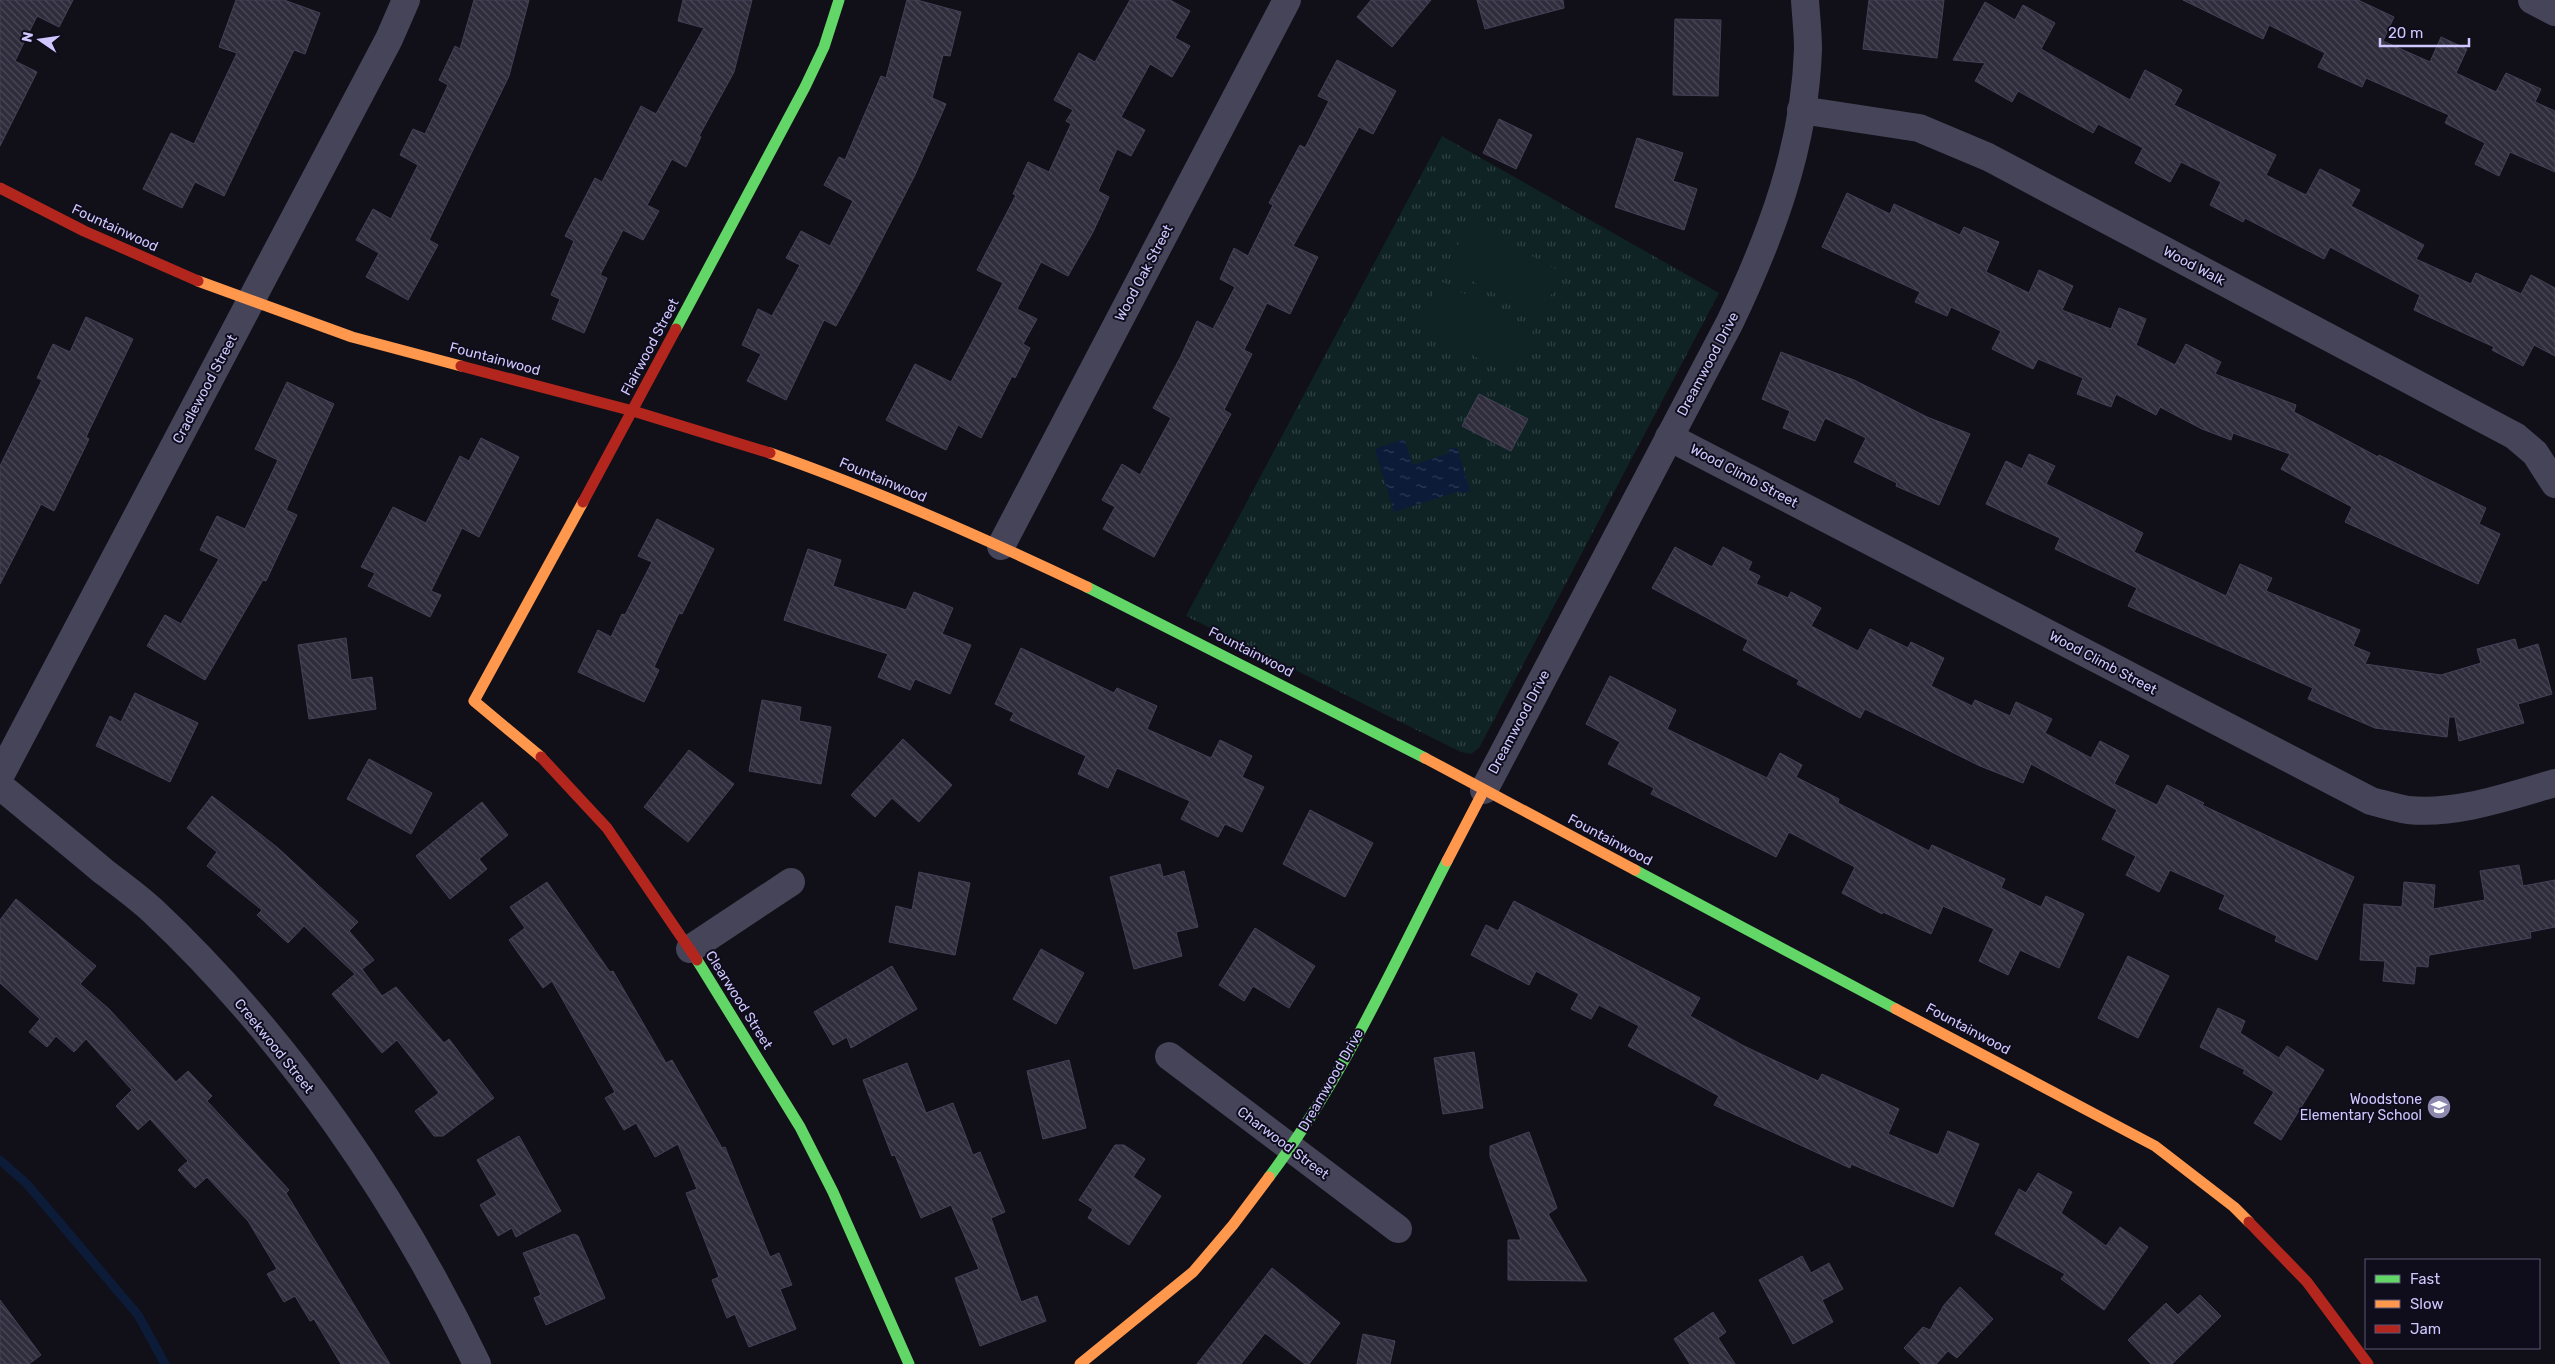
<svg xmlns="http://www.w3.org/2000/svg" width="2555" height="1364" font-family="Rubik,sans-serif">
	<style>
		.grass { fill: url(#grass-tufts) }
		.garden { fill: #0f2324 }
		.water { fill: url(#water-ripples) }
		.lines { fill: none; stroke-linecap: round; stroke-linejoin: round }
		.stream { stroke: #0c1b38; stroke-width: 9 }
		.building { fill: url(#building-back-hatch); stroke: #444157 }
		.street { stroke: #464459; stroke-width: 28 }
		.fast { stroke: #63d668; stroke-width: 11 }
		.slow { stroke: #ff974d; stroke-width: 11 }
		.jam { stroke: #b3261e; stroke-width: 11 }
		.labels { text-anchor: middle; dominant-baseline: central; stroke-width: 4; stroke-linejoin: round; paint-order: stroke }
		.street-label { font-size: 14px; fill: #cfc8fe; stroke: #0f0c1c }
		.poi-label { font-size: 14px; fill: #cfc8fe; stroke: #0f0c1c; text-anchor: end }
	</style>
	<defs>
		<pattern id="grass-tufts" width="24" height="20" patternUnits="userSpaceOnUse" patternTransform="scale(1.25)"><rect width="24" height="20" fill="#0f2324"/><path d="M3 7l-1-3M5 7V3M7 7l1-3M15 17l-1-3M17 17v-4M19 17l1-3" fill="none" stroke="#314145"/></pattern>
		<pattern id="water-ripples" width="26" height="14" patternUnits="userSpaceOnUse" patternTransform="scale(1.25)"><rect width="26" height="14" fill="#0c1b38"/><path d="M2 4q2-2 4 0t4 0M15 11q2-2 4 0t4 0" fill="none" stroke="#2e3b56"/></pattern>
		<pattern id="building-back-hatch" width="6" height="6" patternUnits="userSpaceOnUse" patternTransform="scale(1.25)"><rect width="6" height="6" fill="#2f2c3c"/><path d="M-1 5l2 2M0 0l6 6M5-1l2 2" fill="none" stroke="#4c4959"/></pattern>
	</defs>
	<rect width="100%" height="100%" fill="#111018"/>
	<path class="grass" d="M 1442,136 L 1719,293 L 1479,748 L 1471,754 L 1461,752 L 1186,616 Z"/>
	<g class="garden">
		<path d="M 1470,223 L 1563,273 L 1539,317 L 1446,267 Z"/>
		<path d="M 1440,281 L 1533,330 L 1509,375 L 1417,325 Z"/>
	</g>
	<path class="water" d="M 1404,439 L 1413,465 L 1449,453 L 1448,449 L 1457,447 L 1470,491 L 1462,494 L 1460,491 L 1394,512 L 1375,449 Z"/>
	<g class="lines">
		<path class="stream" d="M 0,1160 L 27,1184 L 138,1315 L 165,1364"/>
	</g>
	<g class="building">
		<path d="M 0,0 L 73,0 L 59,27 L 37,16 L 15,61 L 37,72 L 0,146 Z"/>
		<path d="M 236,0 L 284,0 L 320,13 L 305,54 L 294,50 L 224,196 L 195,182 L 182,208 L 143,189 L 171,133 L 194,144 L 237,53 L 219,47 Z"/>
		<path d="M 474,0 L 529,0 L 509,76 L 429,240 L 438,245 L 408,300 L 366,277 L 379,253 L 356,240 L 373,209 L 391,219 L 418,165 L 400,155 L 413,129 L 425,134 L 448,85 L 439,80 L 455,46 L 460,49 Z"/>
		<path d="M 683,0 L 752,0 L 734,72 L 699,136 L 701,137 L 686,167 L 672,159 L 647,205 L 659,211 L 643,240 L 623,230 L 600,275 L 607,278 L 584,333 L 552,319 L 560,299 L 551,295 L 574,241 L 565,236 L 595,178 L 602,182 L 641,106 L 656,114 L 704,28 L 678,21 Z"/>
		<path d="M 907,0 L 917,0 L 961,12 L 950,56 L 943,55 L 932,98 L 946,104 L 915,175 L 860,282 L 836,326 L 824,320 L 786,400 L 747,381 L 761,354 L 742,345 L 758,309 L 772,316 L 800,265 L 786,258 L 801,231 L 830,246 L 853,201 L 824,185 L 839,157 L 845,160 L 881,76 L 886,78 Z"/>
		<path d="M 1130,0 L 1170,0 L 1190,11 L 1175,38 L 1190,46 L 1172,77 L 1150,64 L 1121,117 L 1145,130 L 1131,156 L 1117,149 L 1098,191 L 1109,197 L 1093,232 L 1068,276 L 1041,262 L 1017,309 L 1037,319 L 1023,344 L 1030,348 L 1015,378 L 1012,376 L 981,438 L 958,425 L 946,450 L 886,420 L 915,364 L 951,382 L 1003,283 L 977,270 L 1016,195 L 1013,194 L 1028,162 L 1049,172 L 1071,124 L 1066,121 L 1073,110 L 1054,100 L 1079,53 L 1095,62 Z"/>
		<path d="M 1371,0 L 1431,0 L 1392,47 L 1357,17 Z"/>
		<path d="M 1477,0 L 1563,0 L 1564,8 L 1485,29 Z"/>
		<path d="M 1869,0 L 1944,0 L 1937,58 L 1863,49 Z"/>
		<path d="M 2183,0 L 2358,0 L 2394,17 L 2383,41 L 2430,62 L 2441,37 L 2467,49 L 2456,73 L 2496,92 L 2506,73 L 2541,89 L 2535,102 L 2555,111 L 2555,172 L 2510,152 L 2499,176 L 2475,164 L 2485,143 L 2445,123 L 2449,115 L 2366,78 L 2362,87 L 2318,67 L 2325,53 L 2269,25 L 2263,39 Z"/>
		<path d="M 1985,2 L 2015,20 L 2023,5 L 2055,23 L 2041,49 L 2130,100 L 2145,70 L 2182,90 L 2174,105 L 2276,155 L 2266,175 L 2306,195 L 2320,169 L 2360,190 L 2351,206 L 2424,245 L 2416,259 L 2471,284 L 2476,273 L 2521,294 L 2531,275 L 2555,288 L 2555,356 L 2534,345 L 2523,366 L 2492,350 L 2494,347 L 2414,310 L 2420,295 L 2330,247 L 2324,259 L 2245,218 L 2243,222 L 2210,205 L 2221,182 L 2181,162 L 2170,182 L 2135,163 L 2143,148 L 2098,124 L 2093,133 L 2018,91 L 2012,102 L 1975,81 L 1985,63 L 1953,60 Z"/>
		<path d="M 1675,19 L 1721,20 L 1718,96 L 1673,95 Z"/>
		<path d="M 1337,60 L 1396,91 L 1373,134 L 1359,127 L 1293,246 L 1318,257 L 1290,314 L 1267,303 L 1244,350 L 1252,354 L 1224,410 L 1231,414 L 1154,557 L 1103,529 L 1115,507 L 1102,500 L 1122,464 L 1140,475 L 1171,418 L 1153,408 L 1180,358 L 1197,321 L 1213,329 L 1235,287 L 1220,279 L 1234,248 L 1248,256 L 1273,205 L 1269,203 L 1300,145 L 1305,148 L 1329,101 L 1318,96 Z"/>
		<path d="M 1499,119 L 1532,135 L 1516,169 L 1483,153 Z"/>
		<path d="M 1637,138 L 1683,153 L 1673,181 L 1697,189 L 1684,230 L 1615,207 Z"/>
		<path d="M 1847,193 L 1890,214 L 1894,204 L 1960,235 L 1964,227 L 1999,242 L 1986,272 L 2029,293 L 2039,270 L 2073,286 L 2062,310 L 2111,329 L 2119,308 L 2146,319 L 2136,345 L 2175,365 L 2186,344 L 2221,362 L 2215,374 L 2296,405 L 2294,412 L 2378,457 L 2379,455 L 2486,508 L 2479,524 L 2500,534 L 2478,584 L 2345,522 L 2352,507 L 2281,469 L 2290,454 L 2233,433 L 2231,440 L 2202,429 L 2160,407 L 2156,415 L 2116,394 L 2111,407 L 2077,394 L 2083,378 L 2038,359 L 2033,369 L 1992,349 L 2001,331 L 1951,307 L 1947,316 L 1915,302 L 1920,292 L 1822,247 Z"/>
		<path d="M 86,317 L 133,339 L 86,437 L 89,439 L 54,511 L 41,504 L 0,584 L 0,466 L 42,380 L 37,378 L 53,344 L 70,352 Z"/>
		<path d="M 1781,352 L 1854,380 L 1927,417 L 1970,434 L 1939,505 L 1896,486 L 1897,483 L 1854,462 L 1866,438 L 1825,418 L 1815,441 L 1783,428 L 1790,411 L 1762,399 Z"/>
		<path d="M 287,382 L 334,404 L 286,510 L 297,515 L 266,581 L 263,580 L 205,680 L 147,646 L 165,615 L 181,624 L 219,559 L 200,550 L 217,516 L 245,529 L 278,460 L 255,449 Z"/>
		<path d="M 1479,394 L 1528,419 L 1511,451 L 1462,426 Z"/>
		<path d="M 481,438 L 519,457 L 479,537 L 462,528 L 431,591 L 441,595 L 430,617 L 368,586 L 375,573 L 361,567 L 393,507 L 426,523 L 460,456 L 469,461 Z"/>
		<path d="M 2029,454 L 2055,466 L 2046,484 L 2143,533 L 2134,552 L 2226,596 L 2240,564 L 2272,578 L 2266,591 L 2360,630 L 2353,646 L 2370,653 L 2365,664 L 2441,675 L 2481,663 L 2477,649 L 2515,639 L 2518,650 L 2538,644 L 2552,694 L 2518,704 L 2524,723 L 2459,741 L 2455,717 L 2449,717 L 2447,737 L 2375,728 L 2308,699 L 2313,688 L 2128,606 L 2137,588 L 2055,549 L 2060,538 L 1986,504 L 2006,461 L 2022,469 Z"/>
		<path d="M 657,519 L 714,549 L 682,614 L 679,613 L 654,667 L 659,670 L 644,702 L 578,672 L 598,630 L 611,637 L 622,614 L 625,615 L 652,562 L 638,556 Z"/>
		<path d="M 1675,547 L 1712,567 L 1723,547 L 1752,562 L 1748,570 L 1760,576 L 1756,584 L 1788,598 L 1791,592 L 1821,608 L 1811,626 L 1858,651 L 1870,629 L 1908,648 L 1911,642 L 1944,658 L 1931,686 L 1972,706 L 1975,700 L 2010,716 L 2016,702 L 2052,719 L 2045,733 L 2091,758 L 2100,741 L 2129,756 L 2114,784 L 2157,805 L 2167,785 L 2204,803 L 2202,805 L 2354,877 L 2317,960 L 2275,941 L 2277,936 L 2219,909 L 2225,895 L 2170,870 L 2159,892 L 2126,875 L 2136,856 L 2102,839 L 2117,810 L 2031,764 L 2023,783 L 1980,766 L 1865,709 L 1860,718 L 1797,684 L 1799,680 L 1743,650 L 1748,640 L 1652,588 Z"/>
		<path d="M 808,549 L 841,560 L 833,586 L 906,610 L 914,592 L 953,608 L 942,634 L 971,645 L 950,694 L 915,679 L 910,690 L 878,677 L 888,654 L 784,620 Z"/>
		<path d="M 346,638 L 351,680 L 372,677 L 376,709 L 309,719 L 298,645 Z"/>
		<path d="M 1021,648 L 1114,693 L 1117,688 L 1157,706 L 1147,729 L 1211,758 L 1220,740 L 1252,756 L 1242,777 L 1264,787 L 1242,832 L 1225,824 L 1218,837 L 1181,819 L 1190,801 L 1117,768 L 1108,788 L 1078,774 L 1086,756 L 1010,720 L 1014,713 L 995,704 Z"/>
		<path d="M 1610,676 L 1676,710 L 1667,729 L 1767,778 L 1780,753 L 1802,765 L 1796,777 L 1839,799 L 1838,803 L 1929,851 L 1932,845 L 2005,879 L 2001,888 L 2041,907 L 2046,896 L 2084,914 L 2059,968 L 2020,950 L 2008,975 L 1979,961 L 1994,929 L 1943,906 L 1931,934 L 1883,912 L 1882,914 L 1842,893 L 1855,867 L 1789,832 L 1776,857 L 1651,794 L 1654,788 L 1608,764 L 1620,742 L 1586,724 Z"/>
		<path d="M 135,693 L 198,723 L 170,782 L 96,746 L 110,716 L 121,722 Z"/>
		<path d="M 762,700 L 801,707 L 799,721 L 831,727 L 821,784 L 749,771 Z"/>
		<path d="M 903,739 L 952,785 L 919,822 L 892,798 L 875,817 L 851,795 Z"/>
		<path d="M 689,750 L 734,784 L 688,842 L 644,807 Z"/>
		<path d="M 369,759 L 432,793 L 411,834 L 347,799 Z"/>
		<path d="M 212,796 L 278,848 L 358,922 L 349,931 L 374,960 L 362,969 L 382,996 L 396,987 L 444,1043 L 449,1039 L 494,1098 L 443,1136 L 434,1136 L 415,1111 L 439,1093 L 397,1040 L 382,1053 L 332,994 L 355,974 L 304,926 L 288,943 L 257,915 L 262,910 L 207,866 L 217,852 L 187,828 Z"/>
		<path d="M 482,802 L 508,835 L 479,859 L 487,869 L 450,899 L 416,856 Z"/>
		<path d="M 1310,810 L 1373,843 L 1345,897 L 1283,864 Z"/>
		<path d="M 1160,864 L 1163,877 L 1184,871 L 1198,927 L 1176,932 L 1182,956 L 1134,969 L 1110,877 Z"/>
		<path d="M 2519,865 L 2523,886 L 2555,880 L 2555,927 L 2530,932 L 2531,938 L 2429,955 L 2428,967 L 2416,966 L 2414,984 L 2383,981 L 2385,961 L 2360,960 L 2364,904 L 2402,907 L 2404,882 L 2435,885 L 2433,909 L 2485,900 L 2480,871 Z"/>
		<path d="M 919,872 L 970,883 L 955,955 L 889,942 L 896,906 L 912,910 Z"/>
		<path d="M 547,882 L 610,972 L 613,971 L 666,1063 L 672,1060 L 722,1148 L 725,1147 L 770,1257 L 779,1253 L 792,1285 L 780,1289 L 796,1329 L 749,1347 L 735,1314 L 727,1318 L 712,1280 L 719,1277 L 686,1193 L 697,1189 L 678,1144 L 655,1157 L 636,1123 L 624,1130 L 605,1098 L 615,1092 L 552,981 L 543,988 L 509,940 L 525,928 L 510,907 Z"/>
		<path d="M 16,899 L 96,966 L 80,984 L 109,1009 L 176,1082 L 188,1071 L 212,1096 L 207,1101 L 289,1190 L 286,1193 L 390,1364 L 341,1364 L 314,1319 L 310,1321 L 295,1296 L 284,1302 L 267,1274 L 277,1269 L 248,1221 L 207,1177 L 195,1188 L 178,1170 L 188,1161 L 150,1119 L 138,1130 L 116,1106 L 132,1090 L 86,1039 L 74,1052 L 56,1036 L 47,1047 L 29,1032 L 40,1019 L 0,983 L 0,920 Z"/>
		<path d="M 1514,901 L 1700,998 L 1690,1016 L 1744,1046 L 1818,1081 L 1822,1074 L 1899,1109 L 1888,1134 L 1938,1155 L 1948,1131 L 1979,1144 L 1953,1207 L 1851,1164 L 1850,1168 L 1714,1105 L 1719,1096 L 1628,1046 L 1639,1026 L 1599,1005 L 1591,1019 L 1571,1009 L 1579,994 L 1536,971 L 1529,985 L 1471,955 L 1486,925 L 1498,931 Z"/>
		<path d="M 1255,928 L 1315,966 L 1289,1008 L 1253,986 L 1244,1001 L 1219,985 Z"/>
		<path d="M 1041,949 L 1084,973 L 1056,1024 L 1013,999 Z"/>
		<path d="M 2128,956 L 2169,976 L 2138,1038 L 2098,1018 Z"/>
		<path d="M 892,966 L 917,1009 L 851,1048 L 847,1037 L 833,1045 L 814,1012 Z"/>
		<path d="M 2218,1008 L 2245,1021 L 2240,1033 L 2279,1058 L 2287,1046 L 2324,1070 L 2281,1140 L 2254,1123 L 2274,1092 L 2243,1073 L 2245,1070 L 2200,1047 Z"/>
		<path d="M 1474,1052 L 1483,1108 L 1443,1114 L 1434,1058 Z"/>
		<path d="M 1069,1060 L 1086,1128 L 1043,1139 L 1027,1071 Z"/>
		<path d="M 907,1063 L 926,1113 L 953,1103 L 973,1155 L 980,1152 L 1005,1212 L 991,1218 L 1021,1302 L 1037,1296 L 1046,1321 L 980,1346 L 955,1278 L 979,1269 L 951,1205 L 921,1218 L 895,1155 L 892,1156 L 863,1080 Z"/>
		<path d="M 1529,1132 L 1557,1208 L 1548,1214 L 1587,1281 L 1508,1280 L 1508,1240 L 1521,1240 L 1490,1156 L 1490,1146 Z"/>
		<path d="M 519,1136 L 561,1211 L 516,1237 L 512,1228 L 498,1236 L 480,1205 L 497,1195 L 477,1160 Z"/>
		<path d="M 1115,1145 L 1124,1145 L 1145,1159 L 1133,1177 L 1161,1196 L 1129,1245 L 1088,1218 L 1093,1209 L 1079,1200 Z"/>
		<path d="M 2038,1173 L 2072,1192 L 2061,1213 L 2106,1246 L 2120,1227 L 2148,1247 L 2104,1310 L 2061,1279 L 2065,1274 L 1995,1234 L 2019,1189 L 2026,1193 Z"/>
		<path d="M 574,1234 L 578,1236 L 605,1298 L 546,1325 L 534,1298 L 541,1295 L 523,1253 Z"/>
		<path d="M 1802,1256 L 1811,1273 L 1829,1263 L 1843,1289 L 1822,1300 L 1833,1322 L 1793,1344 L 1759,1280 Z"/>
		<path d="M 1272,1268 L 1340,1323 L 1309,1364 L 1305,1364 L 1265,1333 L 1241,1364 L 1197,1364 Z"/>
		<path d="M 1960,1287 L 1993,1319 L 1957,1358 L 1948,1351 L 1936,1364 L 1921,1364 L 1904,1348 L 1923,1327 L 1930,1330 L 1944,1305 Z"/>
		<path d="M 2200,1295 L 2221,1316 L 2172,1364 L 2151,1364 L 2128,1340 L 2166,1303 L 2178,1315 Z"/>
		<path d="M 0,1300 L 41,1355 L 29,1364 L 0,1364 Z"/>
		<path d="M 1713,1312 L 1726,1332 L 1718,1338 L 1735,1364 L 1690,1364 L 1674,1339 Z"/>
		<path d="M 1363,1334 L 1395,1341 L 1390,1364 L 1357,1364 Z"/>
	</g>
	<g class="lines">
		<g class="street">
			<path d="M 2532,0 L 2555,12"/>
			<path d="M 1801,110 L 1919,128 L 1988,157 L 2515,436 L 2535,453 L 2555,484"/>
			<path d="M 1669,437 L 2371,801 C 2383,804 2396,808 2408,810 C 2457,815 2509,796 2555,783"/>
			<path d="M 1001,546 L 1287,0"/>
			<path d="M 0,776 L 389,39 L 406,0"/>
			<path d="M 0,786 C 34,814 69,842 103,871 C 120,884 138,897 153,911 C 288,1038 398,1199 477,1364"/>
			<path d="M 1484,790 L 1730,322 C 1771,236 1805,146 1808,49 C 1808,33 1806,16 1805,0"/>
			<path d="M 690,949 L 791,882"/>
			<path d="M 1169,1056 L 1398,1229"/>
		</g>
		<g class="fast">
			<path d="M 676,329 L 805,87 L 824,47 L 839,0"/>
			<path d="M 1087,587 L 1425,758"/>
			<path d="M 1635,870 L 1896,1009"/>
			<path d="M 697,960 L 800,1127 L 833,1192 L 909,1364"/>
			<path d="M 1269,1177 C 1342,1080 1392,968 1447,861"/>
		</g>
		<g class="slow">
			<path d="M 198,281 L 352,337 L 461,366"/>
			<path d="M 770,453 C 879,491 984,538 1087,587"/>
			<path d="M 541,757 L 474,701 L 583,502"/>
			<path d="M 1425,758 L 1635,870"/>
			<path d="M 1447,861 L 1484,790"/>
			<path d="M 1896,1009 L 2155,1146 L 2234,1207 L 2249,1222"/>
			<path d="M 1080,1364 L 1193,1272 L 1233,1225 L 1269,1177"/>
		</g>
		<g class="jam">
			<path d="M 0,188 L 84,231 L 198,281"/>
			<path d="M 461,366 L 633,411 L 770,453"/>
			<path d="M 583,502 L 676,329"/>
			<path d="M 541,757 L 607,828 L 697,960"/>
			<path d="M 2249,1222 L 2307,1282 L 2368,1364"/>
		</g>
	</g>
	<defs>
		<g id="school-disc" transform="scale(1.25)"><circle r="9.5" fill="#8c88ae" stroke="#0f0c1c"/><path d="M0-5L7-2L0 1L-7-2ZM-4 1L0 2.5L4 1V4Q0 6-4 4Z" fill="#fff"/></g>
	</defs>
	<g fill-rule="evenodd">
		<use href="#school-disc" x="2439" y="1107"/>
	</g>
	<g class="labels">
		<g class="street-label">
			<text transform="translate(115 228) rotate(25)">Fountainwood</text>
			<text transform="translate(2194 266) rotate(28)">Wood Walk</text>
			<text transform="translate(1144 273) rotate(-62)">Wood Oak Street</text>
			<text transform="translate(650 347) rotate(-62)">Flairwood Street</text>
			<text transform="translate(495 359) rotate(15)">Fountainwood</text>
			<text transform="translate(1708 364) rotate(-62)">Dreamwood Drive</text>
			<text transform="translate(205 389) rotate(-62)">Cradlewood Street</text>
			<text transform="translate(1744 476) rotate(28)">Wood Climb Street</text>
			<text transform="translate(883 480) rotate(23)">Fountainwood</text>
			<text transform="translate(1251 652) rotate(27)">Fountainwood</text>
			<text transform="translate(2103 663) rotate(28)">Wood Climb Street</text>
			<text transform="translate(1519 722) rotate(-62)">Dreamwood Drive</text>
			<text transform="translate(1610 840) rotate(28)">Fountainwood</text>
			<text transform="translate(739 1000) rotate(58)">Clearwood Street</text>
			<text transform="translate(1968 1029) rotate(28)">Fountainwood</text>
			<text transform="translate(274 1046) rotate(51)">Creekwood Street</text>
			<text transform="translate(1331 1080) rotate(-60)">Dreamwood Drive</text>
			<text transform="translate(1283 1143) rotate(37)">Charwood Street</text>
		</g>
		<g class="poi-label">
			<text x="2422" y="1099">Woodstone<tspan x="2422" dy="16">Elementary School</tspan></text>
		</g>
	</g>
	<rect x="2365" y="1259" width="175" height="90" fill="#0f0c1c" stroke="#5c5776"/>
	<rect x="2375" y="1275" width="25" height="8" fill="#63d668" stroke="#5c5776"/>
	<text x="2410" y="1284" font-size="15" fill="#cfc8fe">Fast</text>
	<rect x="2375" y="1300" width="25" height="8" fill="#ff974d" stroke="#5c5776"/>
	<text x="2410" y="1309" font-size="15" fill="#cfc8fe">Slow</text>
	<rect x="2375" y="1325" width="25" height="8" fill="#b3261e" stroke="#5c5776"/>
	<text x="2410" y="1334" font-size="15" fill="#cfc8fe">Jam</text>
	<g transform="translate(40 40) rotate(283)" stroke="#0f0c1c" stroke-width="4" paint-order="stroke">
	<path d="M0-4L9 19L0 12L-9 19Z" fill="#cfc8fe"/>
	<text y="-8" font-size="14" font-weight="bold" text-anchor="middle" fill="#cfc8fe">N</text>
	</g>
	<path d="M2380 38v8h89v-8" fill="none" stroke="#cfc8fe" stroke-width="2.5"/>
	<text x="2388" y="38" font-size="15" fill="#cfc8fe" stroke="#0f0c1c" stroke-width="4" paint-order="stroke">20 m</text>
</svg>
